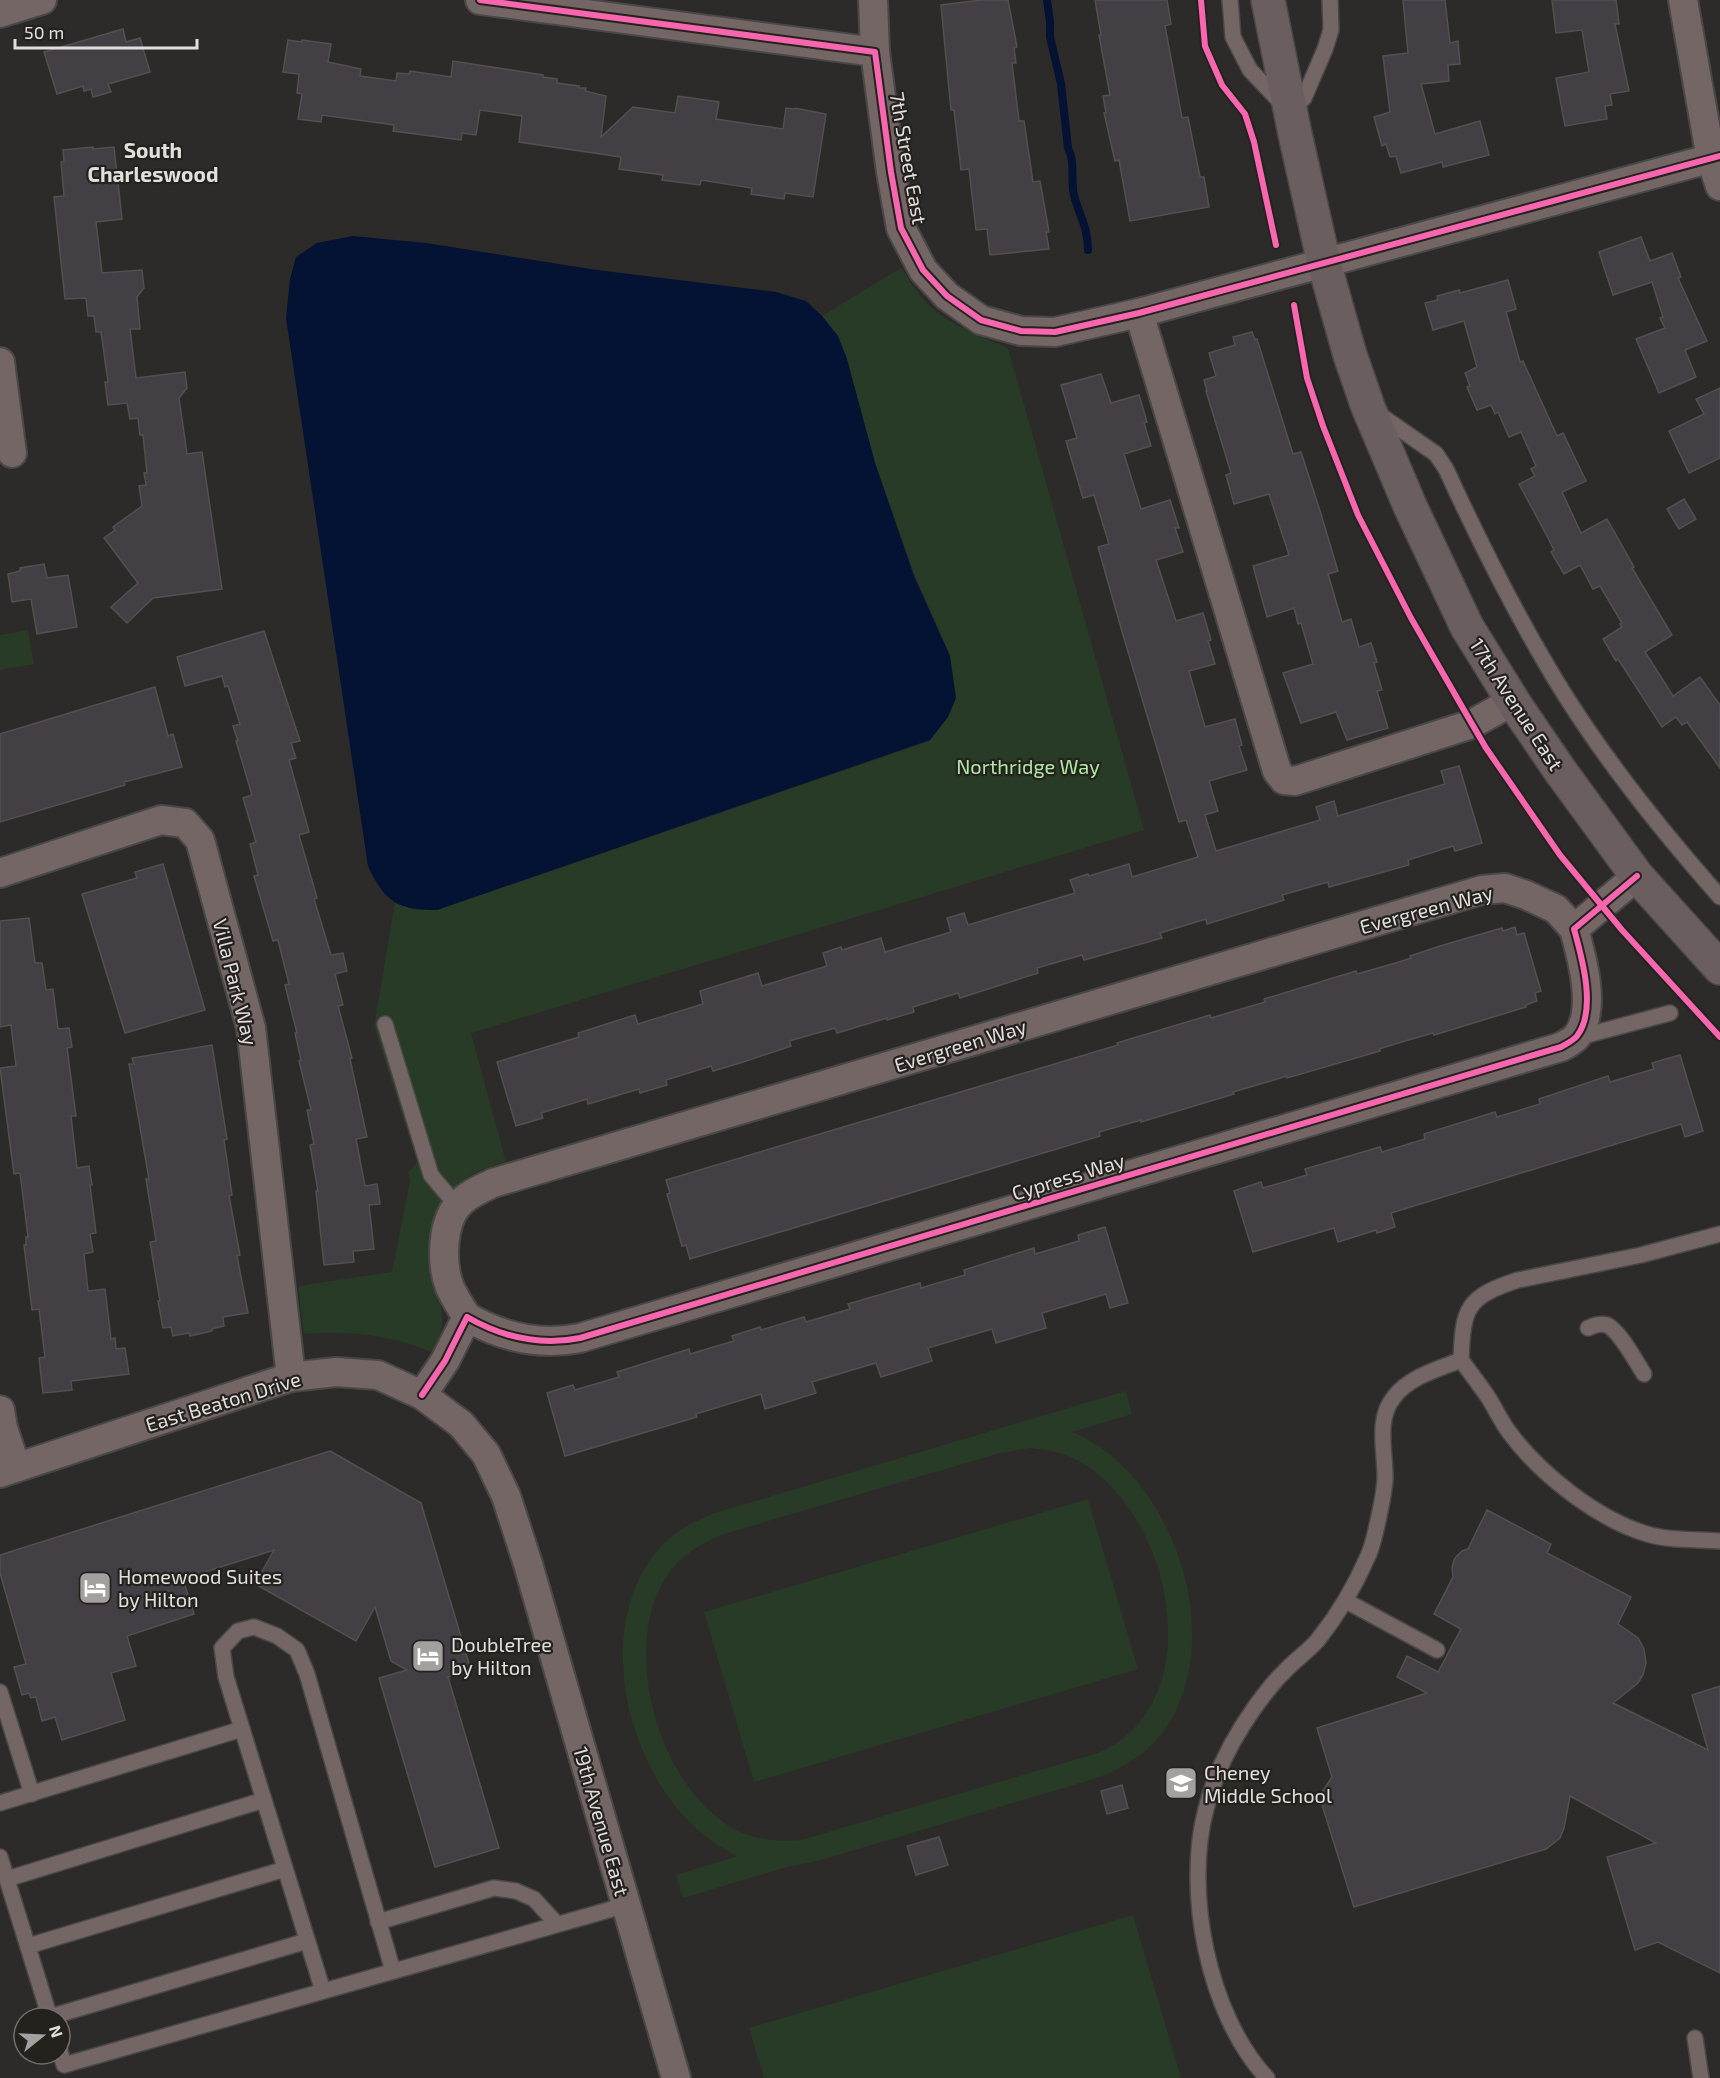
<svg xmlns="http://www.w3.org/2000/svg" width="1720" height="2078" font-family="'Exo 2',sans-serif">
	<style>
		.green { fill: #283b26; fill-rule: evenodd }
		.water { fill: #041234 }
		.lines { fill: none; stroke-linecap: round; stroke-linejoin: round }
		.stream { stroke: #041234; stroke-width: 8 }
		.building { fill: #443e45; stroke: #535150; stroke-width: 1.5 }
		.lane-casing { stroke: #494847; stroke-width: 18 }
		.street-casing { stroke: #494847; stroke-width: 32 }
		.secondary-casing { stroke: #494847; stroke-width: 36 }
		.lane { stroke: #736665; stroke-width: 15 }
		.street { stroke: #736665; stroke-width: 28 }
		.secondary { stroke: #6b5e5f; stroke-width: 33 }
		.cycleway-casing { stroke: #25221e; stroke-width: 10 }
		.cycleway { stroke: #f766af; stroke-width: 6 }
		.labels { text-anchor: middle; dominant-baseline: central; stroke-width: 4.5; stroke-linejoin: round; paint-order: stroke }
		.street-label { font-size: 20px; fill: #e2e0de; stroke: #25221e }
		.park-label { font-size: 20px; fill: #adeaa6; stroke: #25221e }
		.poi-label { font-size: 20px; fill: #e2e0de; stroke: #25221e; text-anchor: start }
		.neighbourhood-label { font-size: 21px; font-weight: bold; fill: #e2e0de; stroke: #25221e }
	</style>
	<rect width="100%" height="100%" fill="#2d2b29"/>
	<g class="green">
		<path d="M 901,268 C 909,279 916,292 926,302 C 948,325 979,336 1008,348 L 1144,830 L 471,1033 L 506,1162 C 492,1166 476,1170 464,1180 C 438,1199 423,1238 430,1270 C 438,1303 452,1319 432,1352 C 387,1334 352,1331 304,1334 L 298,1286 L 392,1272 L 410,1181 L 408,1173 L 417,1162 L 374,1026 L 395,903 L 416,910 L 437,910 L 930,741 L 950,656 L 915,576 L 875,463 L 847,359 L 838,336 L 822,316 Z"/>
		<path d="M 28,630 L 34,664 L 0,670 L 0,635 Z"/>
		<path d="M 1126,1391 L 1132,1414 L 1072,1432 C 1173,1473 1228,1636 1166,1728 C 1149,1752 1125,1767 1097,1778 L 821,1860 L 787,1867 L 683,1898 L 676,1875 L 738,1856 C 636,1811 584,1639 657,1551 C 673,1532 695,1520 718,1512 ZM 1030,1448 C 1049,1450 1066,1453 1082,1463 C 1173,1517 1212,1704 1098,1753 L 801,1840 C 780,1842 758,1840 738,1831 C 660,1791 619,1652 666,1577 C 680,1556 701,1543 724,1534 L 1000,1453 Z"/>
		<path d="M 1088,1499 L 1138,1669 L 754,1782 L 704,1612 Z"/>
		<path d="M 1133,1915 L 1181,2078 L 764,2078 L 749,2028 Z"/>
	</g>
	<path class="water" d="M 353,236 L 426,243 L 597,270 L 776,292 L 806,301 L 822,316 L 838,336 L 847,359 L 875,463 L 914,576 L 950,656 L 956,698 L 948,717 L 930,740 L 437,910 C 397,910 385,902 368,866 L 286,318 L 290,279 L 296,257 L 317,243 Z"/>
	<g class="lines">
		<path class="stream" d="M 1047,0 L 1050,22 L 1050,37 L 1061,84 L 1068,148 C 1076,164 1070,178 1074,195 C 1079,216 1088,226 1088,250"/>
	</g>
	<g class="building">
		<path d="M 981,0 L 1008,0 L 1017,47 L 1014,48 L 1016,63 L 1012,63 L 1019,121 L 1024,121 L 1033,182 L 1040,181 L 1049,232 L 1046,232 L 1049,249 L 990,255 L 987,229 L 976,230 L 969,169 L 961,170 L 954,110 L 951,110 L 941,5 Z"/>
		<path d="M 1095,0 L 1167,0 L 1171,24 L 1165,26 L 1182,118 L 1188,117 L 1200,177 L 1204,177 L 1209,207 L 1130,221 L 1119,160 L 1115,161 L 1104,113 L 1106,113 L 1103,96 L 1110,95 L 1099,35 L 1101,35 Z"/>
		<path d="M 1403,0 L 1445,0 L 1450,43 L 1458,41 L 1460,64 L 1448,65 L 1449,81 L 1421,84 L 1435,134 L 1480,121 L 1489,155 L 1443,167 L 1442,162 L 1401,173 L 1396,156 L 1390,157 L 1386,144 L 1382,146 L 1374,117 L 1390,112 L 1383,56 L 1408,53 Z"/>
		<path d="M 1552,0 L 1616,0 L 1619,24 L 1615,24 L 1629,91 L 1610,94 L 1612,105 L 1605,106 L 1607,119 L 1565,126 L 1556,78 L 1589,72 L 1582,30 L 1556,33 Z"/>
		<path d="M 123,29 L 126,42 L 140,38 L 150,72 L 108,84 L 111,92 L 93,97 L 91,89 L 84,91 L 83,86 L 57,94 L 44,52 Z"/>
		<path d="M 288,40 L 302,42 L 302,40 L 331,44 L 328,62 L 361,69 L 360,76 L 396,81 L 397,73 L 409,74 L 410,71 L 451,77 L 453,61 L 543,75 L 543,77 L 557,79 L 557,83 L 579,86 L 579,88 L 586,88 L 585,91 L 606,96 L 601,137 L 633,107 L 675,113 L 678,96 L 719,102 L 716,119 L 783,129 L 786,108 L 794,109 L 795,108 L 826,114 L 813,197 L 785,193 L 784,199 L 751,194 L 752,188 L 701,180 L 700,185 L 662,180 L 663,175 L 619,169 L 621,157 L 519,142 L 522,116 L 480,110 L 476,135 L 462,133 L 461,140 L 393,131 L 394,125 L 322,115 L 321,122 L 298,119 L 302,94 L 297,93 L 299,74 L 283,72 Z"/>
		<path d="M 93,147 L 93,149 L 114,147 L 122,219 L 96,222 L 102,273 L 142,270 L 144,288 L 137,297 L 140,329 L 130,329 L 136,378 L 185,372 L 187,388 L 179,398 L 187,454 L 202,452 L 222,589 L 153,598 L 127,623 L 111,607 L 138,583 L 104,538 L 115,530 L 113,527 L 142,506 L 139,486 L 146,485 L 144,473 L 147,473 L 143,435 L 140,435 L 138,418 L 130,419 L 127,403 L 108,405 L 105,382 L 108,382 L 101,332 L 96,332 L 94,316 L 88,316 L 86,298 L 65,299 L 54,197 L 64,196 L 61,162 L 64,161 L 63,150 Z"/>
		<path d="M 1641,237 L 1650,261 L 1672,253 L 1681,277 L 1678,278 L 1707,341 L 1685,350 L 1696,377 L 1659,393 L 1636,339 L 1665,328 L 1660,318 L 1663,317 L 1652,282 L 1613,295 L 1599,252 Z"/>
		<path d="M 1508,280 L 1516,309 L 1506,312 L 1520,362 L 1523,361 L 1557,436 L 1563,433 L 1586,481 L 1562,492 L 1581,533 L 1607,519 L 1634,567 L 1632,568 L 1672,635 L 1645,652 L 1673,696 L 1700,677 L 1720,705 L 1720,768 L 1687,722 L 1682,725 L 1676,717 L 1662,727 L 1618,659 L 1616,661 L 1603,639 L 1622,627 L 1620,624 L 1622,623 L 1600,586 L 1593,589 L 1580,565 L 1564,574 L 1551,552 L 1554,550 L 1548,538 L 1519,484 L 1535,476 L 1531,469 L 1536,466 L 1521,432 L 1509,437 L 1498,412 L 1495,414 L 1491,405 L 1477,410 L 1467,387 L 1470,386 L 1465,373 L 1477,367 L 1464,321 L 1433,330 L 1425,303 L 1438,300 L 1437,296 L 1459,290 L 1460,293 Z"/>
		<path d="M 1252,332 L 1255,340 L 1257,339 L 1293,454 L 1301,452 L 1321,514 L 1338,571 L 1328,574 L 1342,622 L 1351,619 L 1359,647 L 1371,643 L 1377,662 L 1374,663 L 1382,690 L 1377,691 L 1388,728 L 1347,740 L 1336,712 L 1301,723 L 1283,673 L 1313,664 L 1301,623 L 1298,624 L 1294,608 L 1267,617 L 1253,566 L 1289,555 L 1269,494 L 1234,504 L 1226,475 L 1231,473 L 1206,391 L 1207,391 L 1204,380 L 1216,376 L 1209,353 L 1235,345 L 1233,337 Z"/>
		<path d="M 1101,374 L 1111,403 L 1139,395 L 1147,422 L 1144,423 L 1151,446 L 1124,454 L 1141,509 L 1170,500 L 1179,528 L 1175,528 L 1183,552 L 1156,560 L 1176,621 L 1203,613 L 1211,640 L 1208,641 L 1215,664 L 1189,671 L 1205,727 L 1235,719 L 1242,745 L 1239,746 L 1247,770 L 1209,781 L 1218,811 L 1205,815 L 1216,851 L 1320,820 L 1316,807 L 1334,801 L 1338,816 L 1445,784 L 1441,771 L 1459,766 L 1482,843 L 1455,851 L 1453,846 L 1408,860 L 1409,865 L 1329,887 L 1328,882 L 1282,895 L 1284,900 L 1207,924 L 1206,919 L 1160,933 L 1162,938 L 1084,960 L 1082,955 L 1037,968 L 1038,973 L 960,998 L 958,993 L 913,1007 L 914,1012 L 887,1020 L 887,1018 L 837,1033 L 835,1028 L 789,1041 L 791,1046 L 740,1063 L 713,1071 L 711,1066 L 666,1080 L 667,1085 L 640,1093 L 639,1089 L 588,1104 L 587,1099 L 541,1113 L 543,1118 L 516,1126 L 497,1062 L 579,1037 L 578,1033 L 635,1015 L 638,1024 L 703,1004 L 700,991 L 758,973 L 762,986 L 827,966 L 823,953 L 841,947 L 842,950 L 881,938 L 885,952 L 951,932 L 947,918 L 964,913 L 968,925 L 1075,893 L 1070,880 L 1088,874 L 1089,876 L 1129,864 L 1132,877 L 1198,857 L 1186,820 L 1179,822 L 1123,635 L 1098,547 L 1109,544 L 1094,495 L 1083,498 L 1066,441 L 1077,438 L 1061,385 Z"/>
		<path d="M 1720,388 L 1720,458 L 1689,473 L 1669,431 L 1704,414 L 1696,399 Z"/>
		<path d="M 1684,499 L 1696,519 L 1679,529 L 1667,509 Z"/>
		<path d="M 44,564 L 47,578 L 68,575 L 77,627 L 37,634 L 31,599 L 12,602 L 8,574 L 20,571 L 20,568 Z"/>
		<path d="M 264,631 L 300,741 L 291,743 L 296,758 L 289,760 L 309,832 L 299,835 L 317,898 L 314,899 L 331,955 L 343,953 L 347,971 L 335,974 L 343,1005 L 338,1006 L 352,1058 L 350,1059 L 367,1137 L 356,1139 L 365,1186 L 377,1184 L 380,1204 L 369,1205 L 374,1249 L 353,1251 L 354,1262 L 324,1265 L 316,1191 L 318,1191 L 310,1145 L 314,1144 L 307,1110 L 311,1110 L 299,1061 L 301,1060 L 295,1033 L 297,1033 L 285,985 L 289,984 L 278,940 L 273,941 L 254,876 L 258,875 L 250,844 L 256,842 L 243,798 L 252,795 L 236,741 L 238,741 L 233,726 L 240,724 L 228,686 L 225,687 L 222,676 L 185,686 L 177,657 Z"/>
		<path d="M 155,687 L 168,736 L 173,734 L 182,767 L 124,782 L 125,785 L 0,822 L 0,734 Z"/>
		<path d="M 163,864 L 205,1010 L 125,1033 L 82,894 L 137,878 L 135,872 Z"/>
		<path d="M 29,918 L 35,963 L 42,963 L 46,990 L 53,989 L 58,1029 L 69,1028 L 72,1047 L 67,1048 L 76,1116 L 71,1116 L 77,1168 L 89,1166 L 92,1185 L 90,1185 L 96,1233 L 90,1234 L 93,1252 L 84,1254 L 88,1291 L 105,1289 L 111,1339 L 115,1338 L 116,1349 L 125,1348 L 129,1374 L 71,1381 L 72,1390 L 43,1393 L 39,1358 L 45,1357 L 39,1309 L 32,1310 L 24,1245 L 26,1245 L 26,1237 L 28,1237 L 20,1173 L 14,1174 L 0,1068 L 16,1066 L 11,1025 L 0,1027 L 0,921 Z"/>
		<path d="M 1515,927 L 1517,935 L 1524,933 L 1541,991 L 1535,993 L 1537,1001 L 1526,1005 L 1526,1007 L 1434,1035 L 1433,1033 L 1405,1041 L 1379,1049 L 1380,1051 L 1287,1078 L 1287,1076 L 1257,1085 L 1233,1092 L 1234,1094 L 1141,1122 L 1141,1120 L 1099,1132 L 1100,1136 L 690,1259 L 686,1245 L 682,1246 L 667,1194 L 670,1193 L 666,1180 L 1118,1045 L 1117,1043 L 1210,1015 L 1211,1018 L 1265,1002 L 1264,999 L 1356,971 L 1357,974 L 1399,962 L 1411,958 L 1410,956 L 1440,946 L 1502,928 L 1503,931 Z"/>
		<path d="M 212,1045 L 227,1139 L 224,1140 L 232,1195 L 229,1196 L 240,1255 L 237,1256 L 248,1313 L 223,1317 L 224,1326 L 212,1329 L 212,1331 L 190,1336 L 189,1333 L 173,1336 L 171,1327 L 163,1328 L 158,1301 L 160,1301 L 150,1242 L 156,1241 L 146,1179 L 149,1179 L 129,1064 L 134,1064 L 132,1058 Z"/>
		<path d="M 1680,1055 L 1703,1131 L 1685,1137 L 1681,1124 L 1391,1213 L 1395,1227 L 1377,1233 L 1376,1230 L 1338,1242 L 1334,1228 L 1253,1252 L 1234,1191 L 1261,1182 L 1263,1188 L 1307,1175 L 1305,1169 L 1380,1147 L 1382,1152 L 1425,1139 L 1424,1134 L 1495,1112 L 1497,1117 L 1540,1104 L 1539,1099 L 1608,1076 L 1610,1082 L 1654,1069 L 1652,1063 Z"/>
		<path d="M 1105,1227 L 1128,1303 L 1110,1308 L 1106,1294 L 1042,1313 L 1046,1328 L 996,1343 L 992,1329 L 928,1348 L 932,1361 L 881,1377 L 876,1363 L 812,1382 L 816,1393 L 765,1409 L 761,1394 L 696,1414 L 697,1417 L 565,1456 L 547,1393 L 573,1385 L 575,1390 L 619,1377 L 617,1372 L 689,1349 L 690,1354 L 734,1341 L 732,1336 L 760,1327 L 761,1330 L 804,1317 L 806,1322 L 850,1309 L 848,1304 L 920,1283 L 921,1288 L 965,1275 L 964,1270 L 1034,1248 L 1035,1254 L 1079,1241 L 1078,1235 Z"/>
		<path d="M 330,1451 L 421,1503 L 471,1670 L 448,1677 L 499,1848 L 435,1867 L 379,1678 L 407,1670 L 391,1661 L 375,1607 L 356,1641 L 255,1584 L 274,1550 L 183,1579 L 194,1614 L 127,1636 L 136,1666 L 111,1673 L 125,1720 L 62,1740 L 55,1717 L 42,1721 L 36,1697 L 31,1698 L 29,1693 L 22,1695 L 14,1667 L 26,1664 L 0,1573 L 0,1555 Z"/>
		<path d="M 1487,1510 L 1551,1544 L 1547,1553 L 1631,1597 L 1618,1624 L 1638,1638 L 1644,1649 L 1646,1663 L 1643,1675 L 1638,1683 L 1613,1703 L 1708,1750 L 1692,1695 L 1720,1686 L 1720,1973 L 1658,1942 L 1635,1950 L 1607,1857 L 1656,1843 L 1570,1796 L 1564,1828 L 1560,1838 L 1546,1849 L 1354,1907 L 1322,1805 L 1322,1792 L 1332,1777 L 1317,1728 L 1427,1693 L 1397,1677 L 1407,1656 L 1438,1672 L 1461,1629 L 1434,1614 L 1453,1577 L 1452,1567 L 1455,1558 L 1462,1551 L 1468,1549 Z"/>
		<path d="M 1122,1785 L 1128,1808 L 1107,1814 L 1101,1791 Z"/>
		<path d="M 939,1837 L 948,1865 L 916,1875 L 907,1846 Z"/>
	</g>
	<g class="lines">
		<g class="lane-casing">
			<g id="lane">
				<path d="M 1230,0 L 1233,37 L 1250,70 L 1290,112 L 1304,98 L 1325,49 L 1331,30 L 1330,0"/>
				<path d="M 1377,413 L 1436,454 L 1446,469 C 1479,541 1514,611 1555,679 C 1602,757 1660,829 1720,897"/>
				<path d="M 385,1024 L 431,1175 L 457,1206"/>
				<path d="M 1576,1038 L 1670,1013"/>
				<path d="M 1588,1328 C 1595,1325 1600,1323 1607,1325 C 1620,1331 1636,1362 1644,1374"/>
				<path d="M 1461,1360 C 1470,1372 1479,1384 1488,1397 C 1495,1408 1501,1421 1509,1432 C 1540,1474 1597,1519 1647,1534 C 1670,1541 1696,1539 1720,1541"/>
				<path d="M 1346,1601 L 1437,1650"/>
				<path d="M 0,1692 L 32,1794"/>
				<path d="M 0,1803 L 242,1729"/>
				<path d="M 0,1857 L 50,2018"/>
				<path d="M 7,1879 L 264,1800"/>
				<path d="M 378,1922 L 494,1888 L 516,1891 L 534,1899 L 557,1924"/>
				<path d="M 28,1946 L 285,1869"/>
				<path d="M 323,1991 L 226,1677 L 222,1648 L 238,1631 L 254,1627 L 277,1636 L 297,1650 L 307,1674 L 393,1971"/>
				<path d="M 50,2017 L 307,1941"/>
				<path d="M 1695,2038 L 1701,2078"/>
				<path d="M 60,2051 L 64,2065 L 626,1905"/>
				<path d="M 1267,2078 C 1208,2015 1184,1891 1206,1809 C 1215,1772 1233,1738 1255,1707 C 1264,1695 1273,1682 1284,1672 C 1294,1661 1307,1652 1317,1641 C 1338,1615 1355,1586 1368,1556 C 1374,1544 1384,1495 1385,1480 C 1386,1454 1375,1420 1394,1397 C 1409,1377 1438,1369 1461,1360 C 1463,1308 1466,1297 1518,1280 L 1641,1255 L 1720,1234"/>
			</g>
		</g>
		<g class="street-casing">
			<g id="street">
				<path d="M 480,0 L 875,52 L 891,172 L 901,228 L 923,270 L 947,296 L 981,320 L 1021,331 L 1055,332 L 1139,313 L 1720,156"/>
				<path d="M 873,0 L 875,52"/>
				<path d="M 1683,0 L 1711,159 L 1720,186"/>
				<path d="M 0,13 L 42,0"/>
				<path d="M 1139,313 L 1277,771 L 1284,780 L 1295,781 L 1472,724 L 1513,701"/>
				<path d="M 0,362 L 12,453"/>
				<path d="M 0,873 L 161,820 L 185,823 L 200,840 L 251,1028 L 291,1377"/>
				<path d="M 467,1317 C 461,1307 453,1296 449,1285 C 441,1262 442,1223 458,1205 C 468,1194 481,1189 493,1183 L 1482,890 L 1505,888 L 1526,895 L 1556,909 L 1574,929"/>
				<path d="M 422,1395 L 445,1361 L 467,1317 C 502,1337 541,1346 580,1338 L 1561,1047 C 1566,1044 1573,1041 1577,1036 C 1597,1010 1582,958 1574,929 L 1637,876"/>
				<path d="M 0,1410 L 3,1428 L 16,1467"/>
				<path d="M 0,1473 L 291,1377 L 336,1372 L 378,1375 L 422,1395 L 461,1424 L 486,1454 L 506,1496 L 528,1564 L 676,2078"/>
			</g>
		</g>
		<g class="secondary-casing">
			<path id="secondary" d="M 1268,0 L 1295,134 L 1324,263 L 1350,355 L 1368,407 L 1410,506 L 1467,627 L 1516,706 L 1561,772 L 1637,876 L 1720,968"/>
		</g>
		<use href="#lane" class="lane"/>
		<use href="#street" class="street"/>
		<use href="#secondary" class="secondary"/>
		<g class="cycleway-casing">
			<g id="cycleway">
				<path d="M 480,0 L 875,52 L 891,172 L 901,228 L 923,270 L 947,296 L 981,320 L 1021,331 L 1055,332 L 1139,313 L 1720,156"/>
				<path d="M 1201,0 L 1205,46 L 1222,85 L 1245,114 L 1254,142 L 1276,245"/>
				<path d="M 1294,305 L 1307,378 L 1323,426 L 1358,515 L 1411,618 L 1472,724 L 1486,748 L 1560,855 L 1622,930 L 1720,1037"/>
				<path d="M 422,1395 L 445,1361 L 467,1317 C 502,1337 541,1346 580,1338 L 1561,1047 C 1566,1044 1573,1041 1577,1036 C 1597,1010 1582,958 1574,929 L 1637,876"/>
			</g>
		</g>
		<use href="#cycleway" class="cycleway"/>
	</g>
	<defs>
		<g id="hotel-square" transform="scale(1.725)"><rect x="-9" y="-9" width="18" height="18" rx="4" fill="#a3a19f" stroke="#25221e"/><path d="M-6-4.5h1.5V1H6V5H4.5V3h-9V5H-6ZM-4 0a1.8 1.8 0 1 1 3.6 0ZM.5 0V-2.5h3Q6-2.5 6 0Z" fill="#fff"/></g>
		<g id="school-square" transform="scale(1.725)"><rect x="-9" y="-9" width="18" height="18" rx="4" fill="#a3a19f" stroke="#25221e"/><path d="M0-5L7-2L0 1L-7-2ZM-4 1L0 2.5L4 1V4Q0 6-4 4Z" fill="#fff"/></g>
	</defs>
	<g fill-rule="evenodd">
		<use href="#hotel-square" x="95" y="1588"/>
		<use href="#hotel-square" x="428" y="1656"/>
		<use href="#school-square" x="1181" y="1783"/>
	</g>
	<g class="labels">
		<g class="street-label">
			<text transform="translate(909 158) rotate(80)">7th Street East</text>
			<text transform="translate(1517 704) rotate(57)">17th Avenue East</text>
			<text transform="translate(1426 909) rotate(-15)">Evergreen Way</text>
			<text transform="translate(236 982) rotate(76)">Villa Park Way</text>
			<text transform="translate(960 1045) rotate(-17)">Evergreen Way</text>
			<text transform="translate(1068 1176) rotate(-17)">Cypress Way</text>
			<text transform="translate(223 1401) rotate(-17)">East Beaton Drive</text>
			<text transform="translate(602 1821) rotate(74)">19th Avenue East</text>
		</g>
		<g class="park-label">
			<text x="1028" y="766">Northridge Way</text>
		</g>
		<g class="poi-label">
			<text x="118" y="1576">Homewood Suites<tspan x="118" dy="23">by Hilton</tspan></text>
			<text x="451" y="1644">DoubleTree<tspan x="451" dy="23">by Hilton</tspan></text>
			<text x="1204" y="1772">Cheney<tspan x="1204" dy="23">Middle School</tspan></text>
		</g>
		<g class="neighbourhood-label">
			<text x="153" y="149">South<tspan x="153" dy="24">Charleswood</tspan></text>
		</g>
	</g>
	<g transform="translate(42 2036) rotate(72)"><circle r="28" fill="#25221e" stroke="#716e6b" stroke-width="1.5"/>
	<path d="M0-4.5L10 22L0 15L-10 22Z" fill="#a3a19f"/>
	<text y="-9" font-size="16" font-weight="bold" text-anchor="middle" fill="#e2e0de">N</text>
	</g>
	<path d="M15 39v9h182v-9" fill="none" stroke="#e2e0de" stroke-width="3"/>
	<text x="24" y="39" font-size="18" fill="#e2e0de" stroke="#25221e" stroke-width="4.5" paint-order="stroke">50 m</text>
</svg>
